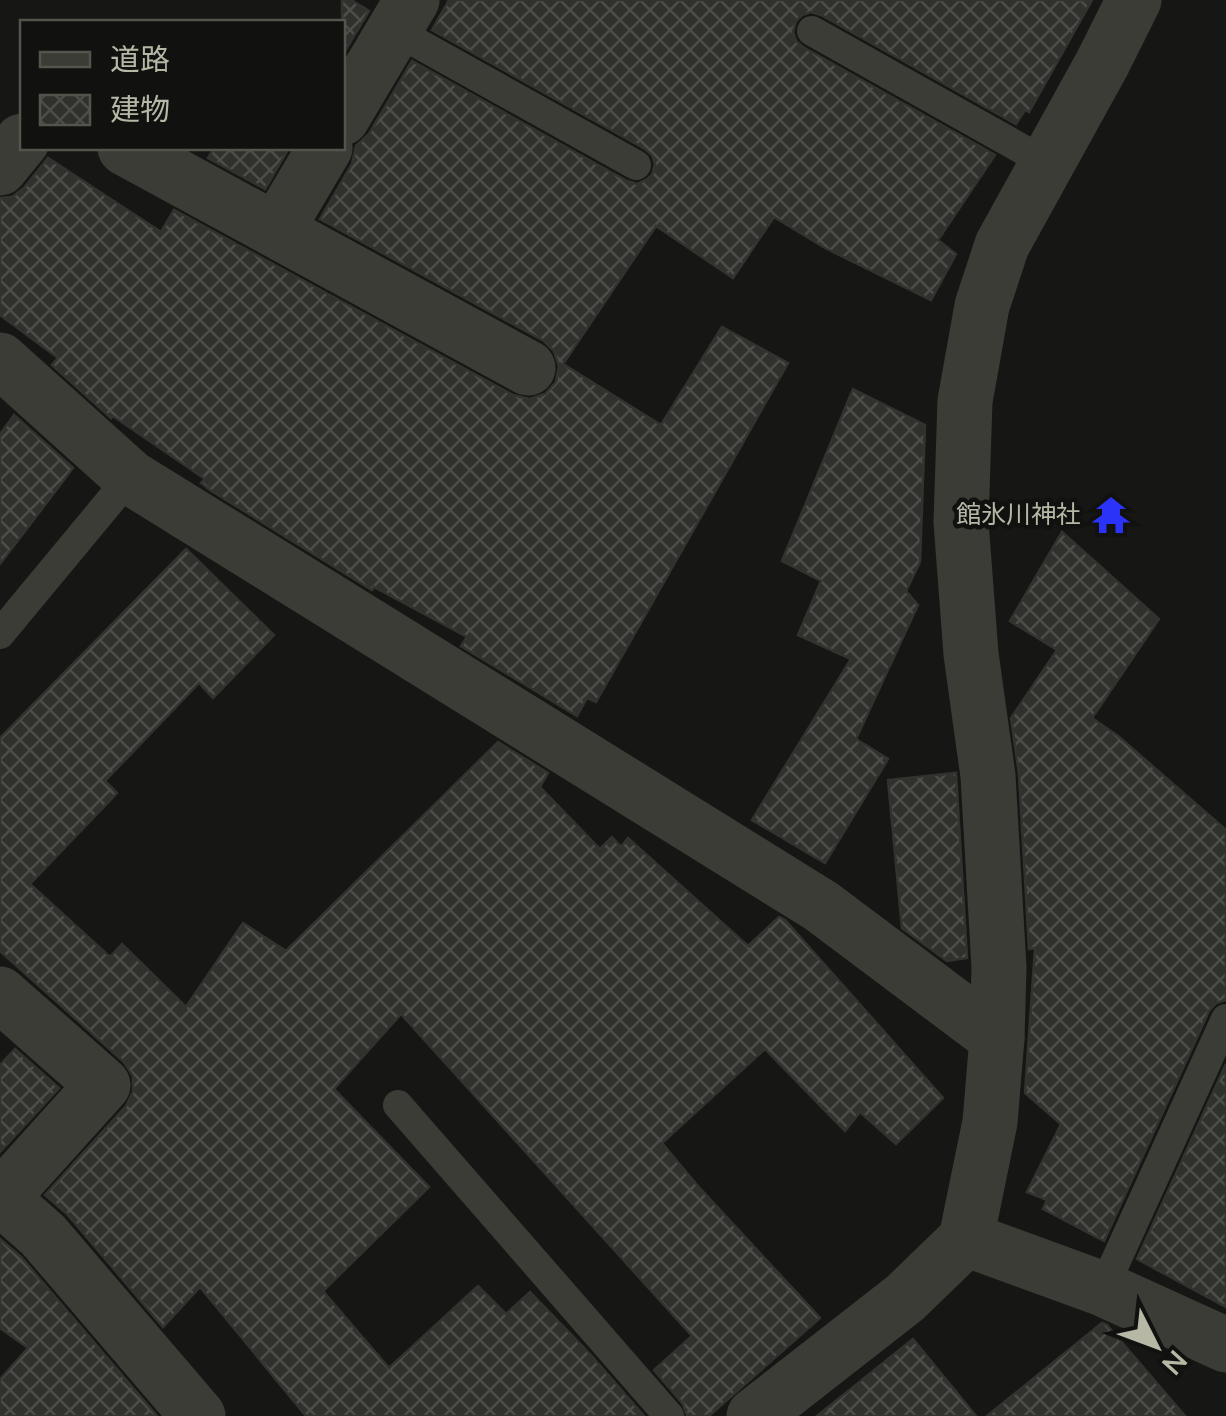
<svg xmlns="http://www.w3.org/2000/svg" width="1226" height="1416" font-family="'Nunito Sans','Noto Sans JP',sans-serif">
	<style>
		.building { fill: url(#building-cross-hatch); stroke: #32332f; stroke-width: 2.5 }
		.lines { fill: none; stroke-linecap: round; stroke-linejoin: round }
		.service { stroke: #3b3c36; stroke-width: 30 }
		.minor { stroke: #3b3c36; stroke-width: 55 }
		.labels { text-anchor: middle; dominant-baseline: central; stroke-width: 9; stroke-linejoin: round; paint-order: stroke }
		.poi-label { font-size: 25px; fill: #b7b7a6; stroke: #111210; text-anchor: end }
	</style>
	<defs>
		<pattern id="building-cross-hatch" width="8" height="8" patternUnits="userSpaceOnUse" patternTransform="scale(2.5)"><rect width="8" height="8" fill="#30312d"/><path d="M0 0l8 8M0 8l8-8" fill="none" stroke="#4c4d48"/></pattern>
	</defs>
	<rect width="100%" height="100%" fill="#161715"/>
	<g class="building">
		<path d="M 342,0 L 351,0 L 369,11 L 342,56 Z"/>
		<path d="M 449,0 L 1092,0 L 1029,112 L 1025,110 L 1016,124 L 821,15 L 811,12 L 802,15 L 796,21 L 793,32 L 796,41 L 803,47 L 995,155 L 938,240 L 956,254 L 931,300 L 825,248 L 774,217 L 733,278 L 656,226 L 563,364 L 661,425 L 722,327 L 788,363 L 596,702 L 587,698 L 577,716 L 461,646 L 467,637 L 374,587 L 372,590 L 210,490 L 201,483 L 205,479 L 113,416 L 111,418 L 52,365 L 58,358 L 0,315 L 0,198 L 12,197 L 24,188 L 48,158 L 161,232 L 174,210 L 513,395 L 530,399 L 545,394 L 556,382 L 559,366 L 554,351 L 544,341 L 320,219 L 352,164 L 356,146 L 369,134 L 412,61 L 627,181 L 637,184 L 646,180 L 652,175 L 655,164 L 652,155 L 645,149 L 432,30 Z"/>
		<path d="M 214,148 L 289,148 L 265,189 L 208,158 Z"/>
		<path d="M 853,389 L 925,425 L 920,562 L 906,591 L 918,605 L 856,739 L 888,759 L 825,863 L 752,820 L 851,659 L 798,635 L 821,581 L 782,561 Z"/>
		<path d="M 14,415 L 73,468 L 0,564 L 0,434 Z"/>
		<path d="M 1062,532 L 1159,619 L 1092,718 L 1118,736 L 1226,830 L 1226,1000 L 1216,1003 L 1209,1011 L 1104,1241 L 1043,1209 L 1047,1200 L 1027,1192 L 1061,1124 L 1025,1093 L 1035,948 L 1029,949 L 1019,774 L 1011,718 L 1057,650 L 1010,621 Z"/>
		<path d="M 186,549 L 274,635 L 213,698 L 199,683 L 105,781 L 117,793 L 30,884 L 110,957 L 122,944 L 186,1007 L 243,923 L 286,951 L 498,742 L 548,773 L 540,787 L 600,849 L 612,837 L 621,847 L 628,838 L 748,946 L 779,917 L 785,920 L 943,1098 L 896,1144 L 860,1112 L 845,1131 L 765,1049 L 662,1143 L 697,1185 L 820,1318 L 709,1416 L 687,1416 L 683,1404 L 654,1370 L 692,1336 L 401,1014 L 334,1089 L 429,1187 L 323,1291 L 389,1368 L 478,1286 L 506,1314 L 530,1292 L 590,1354 L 644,1416 L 306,1416 L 200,1287 L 163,1327 L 67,1214 L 45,1195 L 126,1106 L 133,1092 L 133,1076 L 124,1062 L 0,951 L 0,738 Z"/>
		<path d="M 956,773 L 967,958 L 947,961 L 902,928 L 888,780 Z"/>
		<path d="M 15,1049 L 59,1088 L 0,1152 L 0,1065 Z"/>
		<path d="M 1226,1064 L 1226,1307 L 1137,1259 Z"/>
		<path d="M 0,1239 L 21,1257 L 157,1416 L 0,1416 L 0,1379 L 28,1348 L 0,1328 Z"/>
		<path d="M 1102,1323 L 1107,1325 L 1185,1416 L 987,1416 Z"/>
		<path d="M 913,1339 L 976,1416 L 817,1416 Z"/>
	</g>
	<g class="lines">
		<g class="service">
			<path d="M 394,30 L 636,165"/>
			<path d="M 812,31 L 1047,163"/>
			<path d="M 0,634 L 130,477"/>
			<path d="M 398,1105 L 669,1416"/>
			<path d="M 1103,1289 L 1226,1019"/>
		</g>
		<g class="minor">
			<path d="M 342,118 L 412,0"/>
			<path d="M 125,148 L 528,368"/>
			<path d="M 0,168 L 22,141"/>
			<path d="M 277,229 L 325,148"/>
			<path d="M 0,360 L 130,477 L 821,906 L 997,1038"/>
			<path d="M 0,994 L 103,1085 L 1,1198"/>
			<path d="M 0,1197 L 43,1235 L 198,1416"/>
			<path d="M 966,1239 L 1103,1289 L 1226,1345"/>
			<path d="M 754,1416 L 905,1298 L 966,1239 L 990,1122 L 997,1038 L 999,968 L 988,776 L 971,654 L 961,522 L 965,401 L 982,306 L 1002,245 L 1102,64 L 1134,0"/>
		</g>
	</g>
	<defs>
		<g id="temple-bare" transform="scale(3)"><path d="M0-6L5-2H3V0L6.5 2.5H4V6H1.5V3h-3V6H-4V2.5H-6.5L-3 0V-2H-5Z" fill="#2b33f8" stroke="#111210" stroke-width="2.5" paint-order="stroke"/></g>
	</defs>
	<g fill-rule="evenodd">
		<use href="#temple-bare" x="1111" y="515"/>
	</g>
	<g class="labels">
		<g class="poi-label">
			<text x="1081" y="515">館氷川神社</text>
		</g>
	</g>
	<rect x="20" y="20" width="325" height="130" fill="#111210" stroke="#53544c" stroke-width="2.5"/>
	<rect x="40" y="52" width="50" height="15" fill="#3b3c36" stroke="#53544c" stroke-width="2.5"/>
	<text x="110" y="70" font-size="30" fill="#b7b7a6">道路</text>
	<rect x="40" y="95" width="50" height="30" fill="url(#building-cross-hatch)" stroke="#53544c" stroke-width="2.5"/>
	<text x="110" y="120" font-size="30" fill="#b7b7a6">建物</text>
	<g transform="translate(1156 1346) rotate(132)" stroke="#111210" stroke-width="8" paint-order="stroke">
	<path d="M0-8L18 38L0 25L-18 38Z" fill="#b7b7a6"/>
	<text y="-15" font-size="28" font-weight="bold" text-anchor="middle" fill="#b7b7a6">N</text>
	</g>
</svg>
